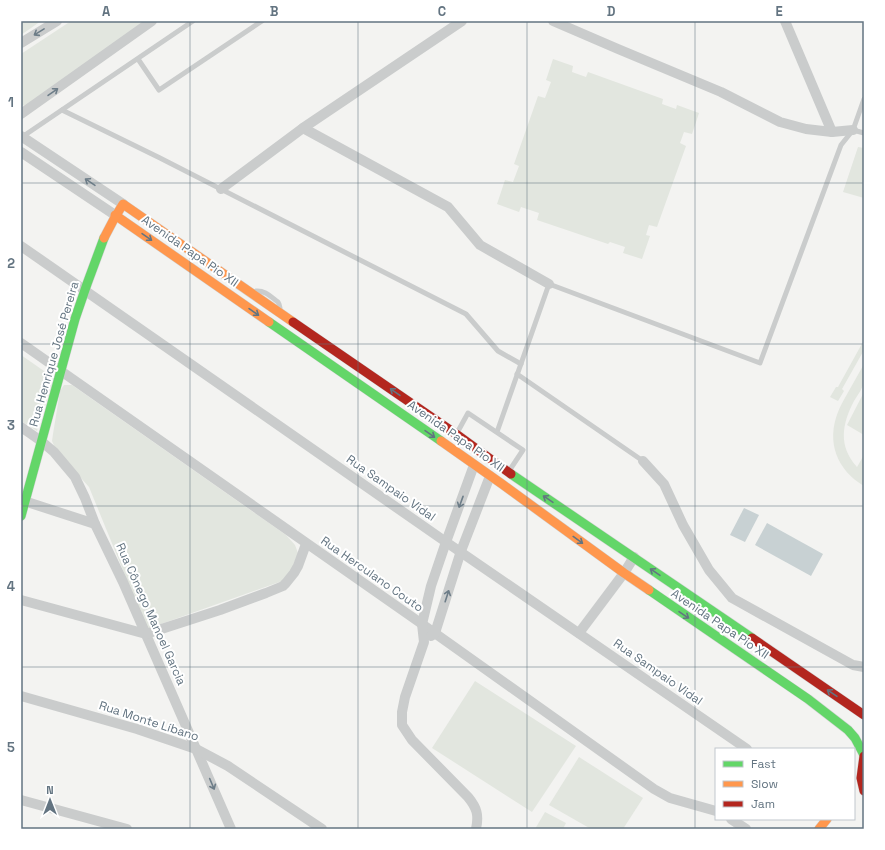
<svg xmlns="http://www.w3.org/2000/svg" width="885" height="850" font-family="'Space Grotesk',sans-serif">
	<style>
		.green { fill: #e2e6df }
		.water { fill: #c8d1d3 }
		.lines { fill: none; stroke-linecap: round; stroke-linejoin: round }
		.fast-casing { stroke: #d0d1d2; stroke-width: 10 }
		.slow-casing { stroke: #d0d1d2; stroke-width: 10 }
		.jam-casing { stroke: #d0d1d2; stroke-width: 10 }
		.lane { stroke: #cacccc; stroke-width: 5 }
		.street { stroke: #cacccc; stroke-width: 10 }
		.fast { stroke: #63d668; stroke-width: 9 }
		.slow { stroke: #ff974d; stroke-width: 9 }
		.jam { stroke: #b3261e; stroke-width: 9 }
		.oneway { stroke: #6d7d88 }
		.oneway2 { stroke: #637481 }
		.grid { fill: none; stroke: #637481; stroke-width: 1; stroke-opacity: 0.55 }
		.labels { text-anchor: middle; dominant-baseline: central; stroke-width: 4; stroke-linejoin: round; paint-order: stroke }
		.street-label { font-size: 12px; fill: #637481; stroke: #fff }
		.neatline { fill: none; stroke: #637481; stroke-width: 1.5 }
		.grid-label { font-size: 13px; text-anchor: middle; font-weight: bold; fill: #637481 }
	</style>
	<rect width="100%" height="100%" fill="#f3f3f1"/>
	<g class="green">
		<path d="M 21,21 L 41,21 L 21,35 Z"/>
		<path d="M 71,21 L 146,21 L 25,106 L 21,105 L 21,54 Z"/>
		<path d="M 553,59 L 573,66 L 572,72 L 586,77 L 588,72 L 663,99 L 662,104 L 676,109 L 677,105 L 699,113 L 692,134 L 684,132 L 680,143 L 686,146 L 657,227 L 649,225 L 646,235 L 650,236 L 642,259 L 623,253 L 625,247 L 610,242 L 608,244 L 537,220 L 539,213 L 521,207 L 519,212 L 497,204 L 505,180 L 513,182 L 519,166 L 514,164 L 538,96 L 545,98 L 551,82 L 546,80 Z"/>
		<path d="M 858,147 L 864,148 L 864,198 L 843,192 Z"/>
		<path d="M 864,340 L 864,350 L 842,389 L 844,391 L 838,401 L 830,397 L 836,387 L 838,387 Z"/>
		<path d="M 21,355 L 54,378 L 37,431 L 21,421 Z"/>
		<path d="M 864,364 C 864,370 865,376 864,382 C 863,388 857,396 854,401 C 842,424 838,446 857,467 L 864,455 L 864,470 L 863,472 L 864,472 L 864,486 C 837,470 826,442 838,412 C 840,407 843,401 846,396 C 852,385 858,375 864,364 Z"/>
		<path d="M 64,385 L 72,385 L 286,535 L 295,545 L 298,553 L 288,579 L 147,629 L 89,487 L 56,450 L 52,441 L 53,434 L 60,391 Z"/>
		<path d="M 864,392 L 864,435 L 847,425 Z"/>
		<path d="M 475,681 L 576,746 L 532,812 L 432,748 Z"/>
		<path d="M 579,757 L 643,798 L 623,829 L 591,829 L 549,805 Z"/>
		<path d="M 545,812 L 566,823 L 563,829 L 535,829 Z"/>
	</g>
	<g class="water">
		<path d="M 744,508 L 759,515 L 745,542 L 730,535 Z"/>
		<path d="M 767,523 L 823,554 L 811,576 L 755,545 Z"/>
	</g>
	<g class="lines">
		<g class="fast-casing">
			<g id="fast">
				<path d="M 269,322 L 441,441"/>
				<path d="M 511,474 L 752,638"/>
				<path d="M 21,516 L 75,319 L 87,284 L 104,238"/>
				<path d="M 649,590 L 808,699 L 848,730 L 855,738 L 864,755"/>
			</g>
		</g>
		<g class="slow-casing">
			<g id="slow">
				<path d="M 115,215 L 269,322"/>
				<path d="M 104,238 L 114,219 L 123,204 L 293,322"/>
				<path d="M 441,441 L 502,484 L 624,573 L 649,590"/>
				<path d="M 819,829 L 827,819"/>
			</g>
		</g>
		<g class="jam-casing">
			<g id="jam">
				<path d="M 293,322 L 456,434 L 511,474"/>
				<path d="M 752,638 L 864,715"/>
				<path d="M 864,756 L 861,778 L 864,791"/>
			</g>
		</g>
		<g class="lane">
			<path d="M 138,59 L 159,90 L 262,21"/>
			<path d="M 62,110 L 160,158 L 466,314 L 498,351 L 521,364"/>
			<path d="M 853,130 L 864,133"/>
			<path d="M 22,137 L 193,21"/>
			<path d="M 256,291 C 265,290 271,297 278,302 L 279,304 L 280,308"/>
			<path d="M 517,374 L 643,461"/>
			<path d="M 497,432 L 549,284 L 760,363 L 841,145 L 853,130 L 864,99"/>
			<path d="M 457,433 L 468,413 L 523,450 L 509,471"/>
		</g>
		<g class="street">
			<path d="M 553,21 L 618,49 L 721,92 L 780,122 L 806,129 L 832,132 L 853,130"/>
			<path d="M 785,21 L 832,132"/>
			<path d="M 21,43 L 57,21"/>
			<path d="M 21,114 L 152,21"/>
			<path d="M 303,128 L 448,207 L 480,245 L 549,284"/>
			<path d="M 21,136 L 123,204"/>
			<path d="M 21,152 L 115,215"/>
			<path d="M 221,189 L 303,128 L 462,21"/>
			<path d="M 21,246 L 446,542 L 747,749"/>
			<path d="M 21,343 L 422,624 L 654,789 L 670,798 L 716,811"/>
			<path d="M 21,427 L 41,441 L 54,452 L 75,477 L 85,498 L 95,524 L 123,582 L 231,829"/>
			<path d="M 643,461 L 664,484 L 683,525 L 709,570 L 732,598 L 853,665 L 864,667"/>
			<path d="M 474,465 L 446,542 L 431,586 L 422,624 L 424,642 L 405,697 L 402,712 L 402,725 L 412,740 L 468,797 C 477,808 479,815 476,829"/>
			<path d="M 21,500 L 95,524"/>
			<path d="M 21,600 L 146,634 L 220,610 L 266,593 L 283,586 L 286,583 L 294,573 L 298,566 L 306,544"/>
			<path d="M 579,633 L 624,573 L 634,557"/>
			<path d="M 431,636 L 435,633 L 461,551 L 490,476"/>
			<path d="M 21,696 L 137,729 L 196,749 L 228,766 L 322,829"/>
			<path d="M 21,800 L 127,829"/>
			<path d="M 731,819 L 746,829"/>
		</g>
		<use href="#fast" class="fast"/>
		<use href="#slow" class="slow"/>
		<use href="#jam" class="jam"/>
	</g>
	<defs><path id="oneway-shaft" d="M-6 0H5M1.5-3L5.5 0L1.5 3" fill="none" stroke-width="1.6" stroke-linecap="round" stroke-linejoin="round"/></defs>
	<g class="oneway">
		<use href="#oneway-shaft" transform="translate(39 32) rotate(148)"/>
		<use href="#oneway-shaft" transform="translate(53 92) rotate(-35)"/>
		<use href="#oneway-shaft" transform="translate(90 182) rotate(-146)"/>
		<use href="#oneway-shaft" transform="translate(461 502) rotate(110)"/>
		<use href="#oneway-shaft" transform="translate(447 596) rotate(-72)"/>
		<use href="#oneway-shaft" transform="translate(212 784) rotate(67)"/>
	</g>
	<g class="oneway2">
		<use href="#oneway-shaft" transform="translate(147 237) rotate(35)"/>
		<use href="#oneway-shaft" transform="translate(254 312) rotate(35)"/>
		<use href="#oneway-shaft" transform="translate(395 392) rotate(-145)"/>
		<use href="#oneway-shaft" transform="translate(430 434) rotate(35)"/>
		<use href="#oneway-shaft" transform="translate(548 499) rotate(-146)"/>
		<use href="#oneway-shaft" transform="translate(578 540) rotate(36)"/>
		<use href="#oneway-shaft" transform="translate(655 572) rotate(-146)"/>
		<use href="#oneway-shaft" transform="translate(684 615) rotate(34)"/>
		<use href="#oneway-shaft" transform="translate(832 693) rotate(-146)"/>
	</g>
	<path class="grid" d="M 190,21 L 190,829M 358,21 L 358,829M 527,21 L 527,829M 695,21 L 695,829M 21,183 L 864,183M 21,344 L 864,344M 21,506 L 864,506M 21,667 L 864,667"/>
	<g class="labels">
		<g class="street-label">
			<text transform="translate(190 251) rotate(35)">Avenida Papa Pio XII</text>
			<text transform="translate(54 354) rotate(-74)">Rua Henrique José Pereira</text>
			<text transform="translate(456 436) rotate(35)">Avenida Papa Pio XII</text>
			<text transform="translate(391 488) rotate(35)">Rua Sampaio Vidal</text>
			<text transform="translate(372 574) rotate(35)">Rua Herculano Couto</text>
			<text transform="translate(151 614) rotate(66)">Rua Cônego Manoel Garcia</text>
			<text transform="translate(720 624) rotate(34)">Avenida Papa Pio XII</text>
			<text transform="translate(658 672) rotate(35)">Rua Sampaio Vidal</text>
			<text transform="translate(149 721) rotate(18)">Rua Monte Líbano</text>
		</g>
	</g>
	<rect width="885" height="850" fill="none" stroke="#ffffff" stroke-width="44"/>
	<rect x="715" y="748" width="140" height="72" fill="#ffffff" stroke="#c1c7cd"/>
	<rect x="723" y="761" width="20" height="6" fill="#63d668" stroke="#c1c7cd"/>
	<text x="751" y="768" font-size="12" fill="#637481">Fast</text>
	<rect x="723" y="781" width="20" height="6" fill="#ff974d" stroke="#c1c7cd"/>
	<text x="751" y="788" font-size="12" fill="#637481">Slow</text>
	<rect x="723" y="801" width="20" height="6" fill="#b3261e" stroke="#c1c7cd"/>
	<text x="751" y="808" font-size="12" fill="#637481">Jam</text>
	<g transform="translate(50 800)" stroke="#ffffff" stroke-width="3" paint-order="stroke">
	<path d="M0-3L7 15L0 10L-7 15Z" fill="#637481"/>
	<text y="-6" font-size="11" font-weight="bold" text-anchor="middle" fill="#637481">N</text>
	</g>
	<rect x="22" y="22" width="841" height="806" class="neatline"/>
	<g class="grid-label">
		<text x="106" y="16">A</text>
		<text x="274" y="16">B</text>
		<text x="442" y="16">C</text>
		<text x="611" y="16">D</text>
		<text x="779" y="16">E</text>
		<text x="11" y="107">1</text>
		<text x="11" y="268">2</text>
		<text x="11" y="430">3</text>
		<text x="11" y="591">4</text>
		<text x="11" y="752">5</text>
	</g>
</svg>
